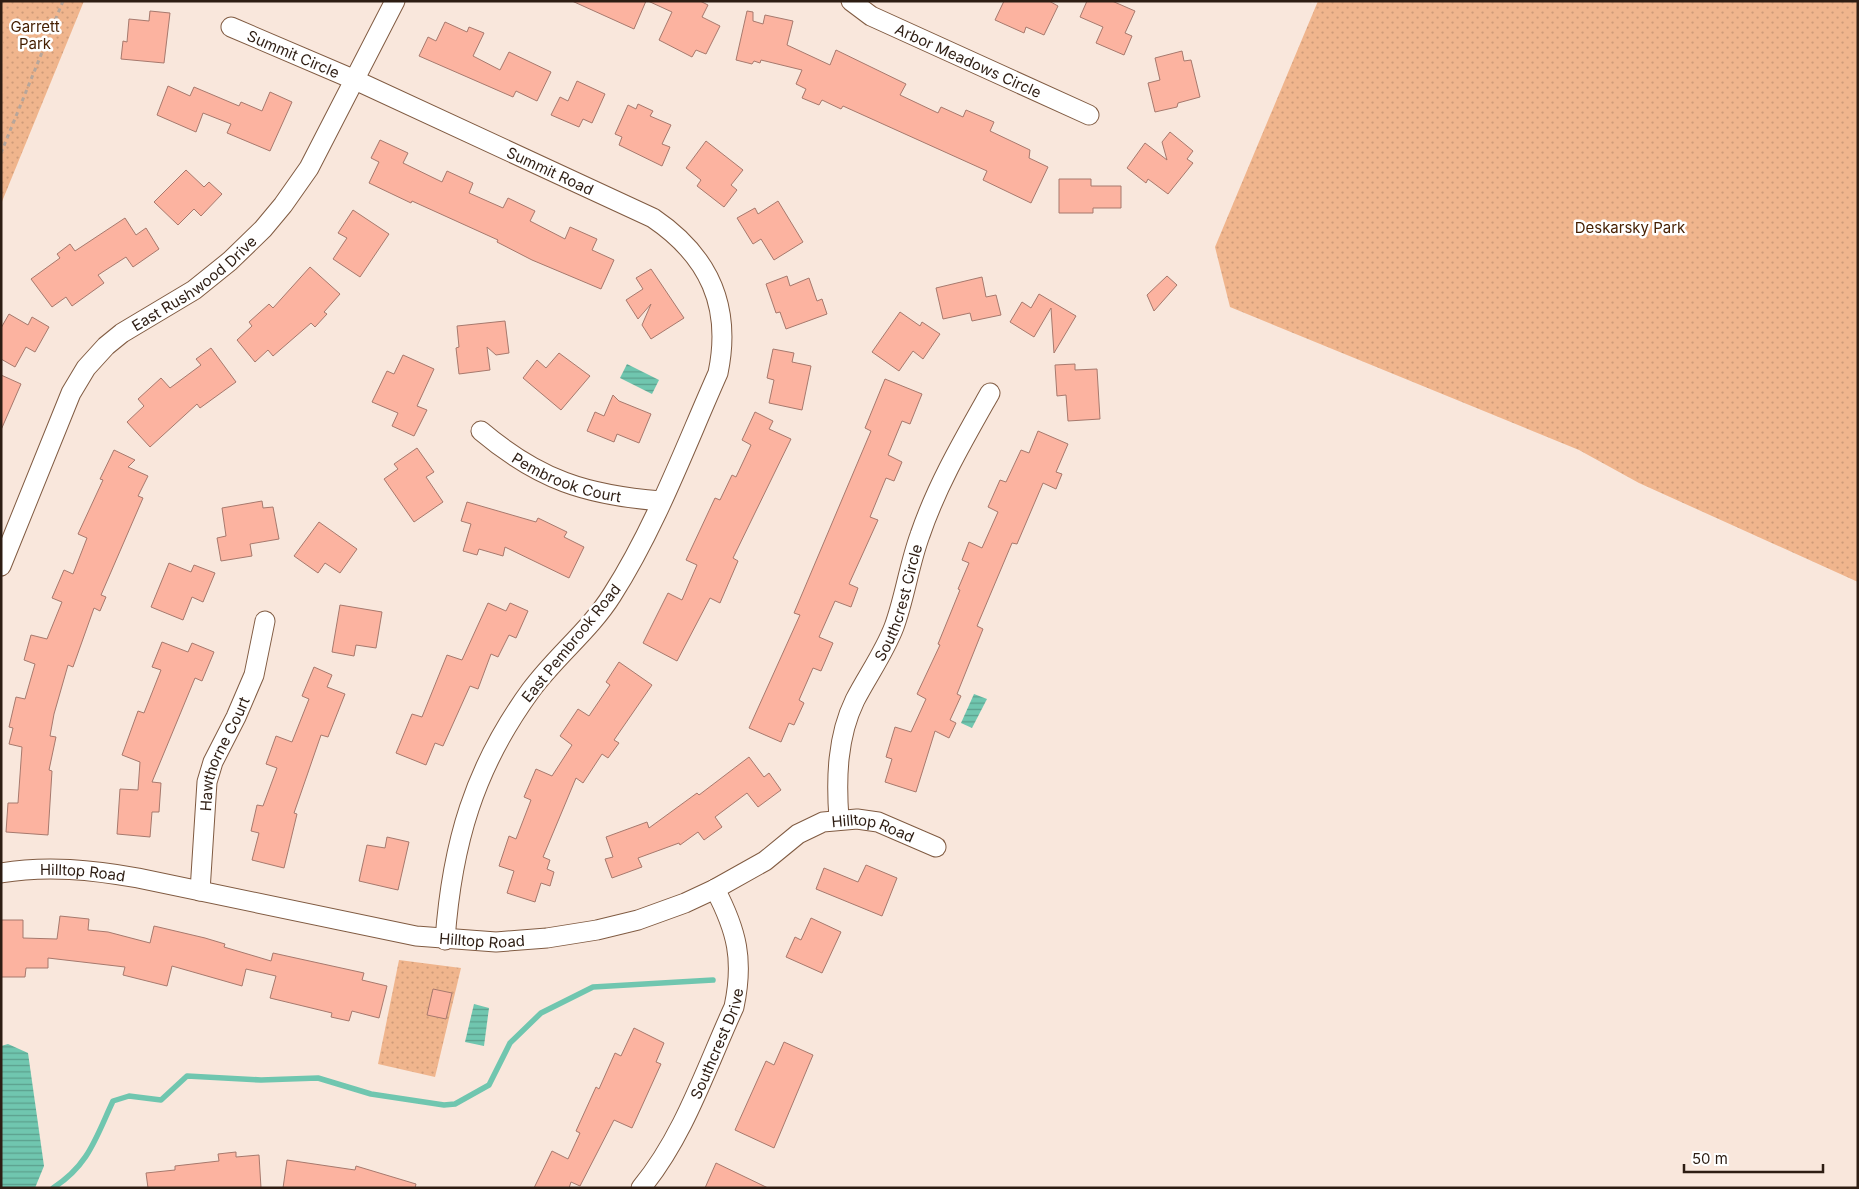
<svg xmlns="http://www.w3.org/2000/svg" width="1859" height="1189" font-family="Inter,sans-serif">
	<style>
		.grass { fill: url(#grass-dots) }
		.pitch { fill: #f0b58d }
		.water { fill: url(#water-rules) }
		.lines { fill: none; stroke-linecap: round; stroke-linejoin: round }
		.stream { stroke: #70c6af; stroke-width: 5.5 }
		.building { fill: #fcb3a0; stroke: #a7796d }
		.street-casing { stroke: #805b42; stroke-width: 21 }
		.path { stroke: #b7a69b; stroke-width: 3; stroke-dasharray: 4 4; stroke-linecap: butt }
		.street { stroke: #fff; stroke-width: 19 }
		.labels { text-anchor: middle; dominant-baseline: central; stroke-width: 5; stroke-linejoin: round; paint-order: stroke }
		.park-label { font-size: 15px; fill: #441e00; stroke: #fff }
		.street-label { font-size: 15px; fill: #2d1d13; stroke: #fff }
	</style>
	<defs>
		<pattern id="grass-dots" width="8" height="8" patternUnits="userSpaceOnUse" patternTransform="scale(1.25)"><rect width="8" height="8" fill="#f0b58d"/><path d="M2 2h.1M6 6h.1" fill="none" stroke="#ce9b79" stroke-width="1.8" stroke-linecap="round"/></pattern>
		<pattern id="water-rules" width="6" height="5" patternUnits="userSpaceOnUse" patternTransform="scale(1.25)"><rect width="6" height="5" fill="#70c6af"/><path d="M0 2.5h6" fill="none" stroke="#5ca08d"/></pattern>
	</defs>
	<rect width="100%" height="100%" fill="#f9e7dc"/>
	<g class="grass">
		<path d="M 1,1 L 84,1 L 1,204 Z"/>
		<path d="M 1318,1 L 1858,1 L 1858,582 L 1639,483 L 1579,450 L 1230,307 L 1215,247 Z"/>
		<path d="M 399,960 L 461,968 L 435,1077 L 378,1064 Z"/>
	</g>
	<path class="pitch" d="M 1,18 L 6,84 L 1,107 Z"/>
	<g class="water">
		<path d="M 627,364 L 659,380 L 652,394 L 620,378 Z"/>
		<path d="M 974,694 L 987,699 L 972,728 L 961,723 Z"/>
		<path d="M 474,1004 L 489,1008 L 484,1046 L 465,1042 Z"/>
		<path d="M 8,1044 L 28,1053 L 44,1166 L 35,1188 L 1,1188 L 1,1046 Z"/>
	</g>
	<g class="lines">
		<path class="stream" d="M 53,1188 C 89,1165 96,1137 113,1101 L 129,1096 L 161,1100 L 187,1076 L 261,1080 L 318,1078 L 371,1094 L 444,1105 L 455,1104 L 489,1085 L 510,1043 L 541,1013 L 593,987 L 713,980"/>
	</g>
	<g class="building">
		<path d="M 572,1 L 646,1 L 634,29 Z"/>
		<path d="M 648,1 L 700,1 L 708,5 L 702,17 L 720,26 L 706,54 L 696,50 L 692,57 L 659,40 L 672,12 Z"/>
		<path d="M 1004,1 L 1049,1 L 1058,6 L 1044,35 L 1026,27 L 1024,33 L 995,20 Z"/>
		<path d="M 1087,1 L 1112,1 L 1135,11 L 1125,33 L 1132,36 L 1124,55 L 1096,43 L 1103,27 L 1080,17 Z"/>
		<path d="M 150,11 L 170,13 L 164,63 L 121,59 L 123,41 L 127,42 L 129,19 L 149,21 Z"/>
		<path d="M 747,11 L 753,12 L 753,21 L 763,24 L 765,15 L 793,21 L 787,45 L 830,65 L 836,50 L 906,84 L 900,95 L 938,113 L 941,107 L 963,117 L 966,110 L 994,122 L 990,131 L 1030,150 L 1029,158 L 1048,167 L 1031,203 L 983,180 L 987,171 L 843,106 L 841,109 L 822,100 L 819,105 L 802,98 L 806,89 L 796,84 L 802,70 L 761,60 L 760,63 L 754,61 L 752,64 L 736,60 Z"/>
		<path d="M 445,22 L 467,32 L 469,27 L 484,33 L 473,56 L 500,70 L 509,52 L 551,72 L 537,101 L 516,91 L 513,97 L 419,56 L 428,37 L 436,41 Z"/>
		<path d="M 1182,51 L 1184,61 L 1191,60 L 1200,97 L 1178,103 L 1177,107 L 1155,112 L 1148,83 L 1160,80 L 1155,58 Z"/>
		<path d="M 577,81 L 605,94 L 592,123 L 583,119 L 579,127 L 551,115 L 560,97 L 568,101 Z"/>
		<path d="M 168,86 L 190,96 L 194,87 L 239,106 L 241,102 L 262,111 L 270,92 L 292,102 L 270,151 L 227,133 L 231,124 L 203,113 L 196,132 L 157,115 Z"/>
		<path d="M 638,104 L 653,111 L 650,116 L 671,125 L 662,144 L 670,147 L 662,166 L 619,145 L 622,137 L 615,134 L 628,105 L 636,109 Z"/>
		<path d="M 1170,132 L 1193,151 L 1187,159 L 1193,163 L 1168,194 L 1148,179 L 1146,183 L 1127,168 L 1145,143 L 1167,160 L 1162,142 Z"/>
		<path d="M 380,140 L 408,153 L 403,163 L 442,182 L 447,171 L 473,183 L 469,193 L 503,208 L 508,198 L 535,211 L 530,221 L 565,239 L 570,227 L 597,239 L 592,250 L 614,260 L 601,289 L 532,260 L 497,242 L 498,240 L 412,201 L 411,203 L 369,183 L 379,162 L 371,158 Z"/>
		<path d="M 706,141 L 743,170 L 731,185 L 737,190 L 724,207 L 697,186 L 701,180 L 686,168 Z"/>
		<path d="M 186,170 L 204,187 L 209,182 L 222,194 L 201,216 L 194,209 L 178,225 L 154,202 Z"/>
		<path d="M 1059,179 L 1091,179 L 1091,186 L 1121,186 L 1121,208 L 1093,208 L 1093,213 L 1059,213 Z"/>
		<path d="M 778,201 L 803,242 L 774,260 L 761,239 L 753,244 L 737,218 L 755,208 L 758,214 Z"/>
		<path d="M 353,210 L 389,234 L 360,277 L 333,259 L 347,238 L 338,233 Z"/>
		<path d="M 125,218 L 136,235 L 146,228 L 159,249 L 133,267 L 126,257 L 98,275 L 104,283 L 72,306 L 66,297 L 52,307 L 31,279 L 60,258 L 57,254 L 70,244 L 75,251 Z"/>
		<path d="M 310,267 L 340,294 L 324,312 L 327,314 L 315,327 L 311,323 L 273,356 L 268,350 L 255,362 L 237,340 L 252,326 L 249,322 L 269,304 L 273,308 Z"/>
		<path d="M 651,269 L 684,318 L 651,339 L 642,325 L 651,304 L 638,319 L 626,300 L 643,289 L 636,278 Z"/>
		<path d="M 787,276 L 790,286 L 809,278 L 817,301 L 822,299 L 827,314 L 786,329 L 780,312 L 776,313 L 766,284 Z"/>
		<path d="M 1167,276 L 1177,285 L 1154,311 L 1147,295 Z"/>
		<path d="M 982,277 L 986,297 L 996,295 L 1001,315 L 972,321 L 970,313 L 943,319 L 936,288 Z"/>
		<path d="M 1039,294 L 1076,316 L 1054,353 L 1051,308 L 1034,337 L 1010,322 L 1022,302 L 1031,308 Z"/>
		<path d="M 900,312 L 920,326 L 922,322 L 940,334 L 923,359 L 913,351 L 899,371 L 872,352 Z"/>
		<path d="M 9,314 L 28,325 L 32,317 L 49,327 L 35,352 L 26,347 L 15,367 L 1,359 L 1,328 Z"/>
		<path d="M 505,321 L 509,353 L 496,355 L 487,347 L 490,370 L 459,374 L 456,348 L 459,347 L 457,326 Z"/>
		<path d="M 211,348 L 236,382 L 200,408 L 197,404 L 150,447 L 127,422 L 144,406 L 138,399 L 161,378 L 170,388 L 201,365 L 196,359 Z"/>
		<path d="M 773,349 L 794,353 L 792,362 L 811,366 L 802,410 L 769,403 L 774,380 L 767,378 Z"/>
		<path d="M 559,353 L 590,376 L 561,410 L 523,378 L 537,360 L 546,368 Z"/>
		<path d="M 403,355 L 434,369 L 417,406 L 427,410 L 414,436 L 392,426 L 398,413 L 372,402 L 387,371 L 394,374 Z"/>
		<path d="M 1075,364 L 1075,370 L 1097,369 L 1100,419 L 1068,421 L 1066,395 L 1057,396 L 1055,365 Z"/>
		<path d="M 1,375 L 21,384 L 1,430 Z"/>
		<path d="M 885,379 L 922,394 L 910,424 L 902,421 L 888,455 L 902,462 L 894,481 L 886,478 L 870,517 L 878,520 L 849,584 L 858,588 L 851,607 L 835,601 L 819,637 L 833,643 L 821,671 L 813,668 L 799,700 L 804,703 L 794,725 L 789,723 L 781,742 L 749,728 L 800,615 L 794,613 L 871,431 L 865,428 Z"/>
		<path d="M 613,395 L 619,401 L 651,414 L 639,443 L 617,434 L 614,442 L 587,431 L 595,412 L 604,416 Z"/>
		<path d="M 755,412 L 773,421 L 769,429 L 791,439 L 733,558 L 738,561 L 720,603 L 710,598 L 677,661 L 643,643 L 668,593 L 682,600 L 697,565 L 686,560 L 715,498 L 720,500 L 732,475 L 736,477 L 751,445 L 742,440 Z"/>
		<path d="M 1038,431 L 1068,444 L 1056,472 L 1062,474 L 1056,489 L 1043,483 L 1017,544 L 1012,543 L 977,626 L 983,629 L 957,694 L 961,696 L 950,720 L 956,723 L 949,738 L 935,731 L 916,792 L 885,782 L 892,759 L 886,757 L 895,727 L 911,732 L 926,699 L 917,694 L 940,645 L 938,644 L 960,590 L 958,589 L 969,563 L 962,560 L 969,542 L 982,548 L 998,512 L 988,507 L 1000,480 L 1006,482 L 1021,450 L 1029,453 Z"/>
		<path d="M 417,448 L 434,472 L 426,477 L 443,502 L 414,522 L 384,479 L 398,469 L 394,464 Z"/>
		<path d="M 114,450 L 135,460 L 128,467 L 148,476 L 138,496 L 143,498 L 101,595 L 106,597 L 100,611 L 94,608 L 73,667 L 68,665 L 54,714 L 50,736 L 56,737 L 49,770 L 52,771 L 48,835 L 6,832 L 8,803 L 18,803 L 22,747 L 9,744 L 13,728 L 9,727 L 16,697 L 25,699 L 35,664 L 24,660 L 31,635 L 47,639 L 62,602 L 52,598 L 64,570 L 73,574 L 87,538 L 78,534 L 103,480 L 100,479 Z"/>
		<path d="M 262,501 L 263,508 L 273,507 L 279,539 L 250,544 L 252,556 L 221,561 L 217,538 L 226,536 L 222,508 Z"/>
		<path d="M 467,502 L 536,522 L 538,518 L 567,532 L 564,537 L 584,547 L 569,578 L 505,547 L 503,556 L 479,549 L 477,555 L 463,551 L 471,524 L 461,521 Z"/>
		<path d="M 319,522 L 357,549 L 340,573 L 325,563 L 318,573 L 294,556 Z"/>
		<path d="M 169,563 L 191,572 L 194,565 L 215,573 L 203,602 L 192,597 L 183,620 L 151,607 Z"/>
		<path d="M 488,603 L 506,611 L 510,603 L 528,611 L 516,638 L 509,635 L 498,657 L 491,654 L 478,689 L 470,686 L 443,746 L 435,743 L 426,765 L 396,753 L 412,714 L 422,717 L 447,655 L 462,660 Z"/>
		<path d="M 340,605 L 382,612 L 376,648 L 356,645 L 354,656 L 332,652 Z"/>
		<path d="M 162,642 L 188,652 L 192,643 L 214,652 L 202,681 L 195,678 L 152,782 L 161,783 L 159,812 L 152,812 L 150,837 L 117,834 L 120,789 L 138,790 L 140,762 L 122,755 L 138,711 L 144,713 L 161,670 L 152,667 Z"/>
		<path d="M 619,662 L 652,685 L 614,740 L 619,743 L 608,758 L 602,754 L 583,783 L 576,778 L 543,857 L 550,860 L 547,869 L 554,872 L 550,886 L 541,883 L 535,902 L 507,893 L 514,871 L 499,866 L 509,836 L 516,839 L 531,800 L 524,797 L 536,769 L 552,776 L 572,745 L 560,736 L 578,709 L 589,716 L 610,685 L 606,682 Z"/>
		<path d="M 314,667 L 332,675 L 327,687 L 345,694 L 328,737 L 321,735 L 294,813 L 297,814 L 284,868 L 252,860 L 259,833 L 251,831 L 257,805 L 263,806 L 277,768 L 266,764 L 276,736 L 292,742 L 309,699 L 302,696 Z"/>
		<path d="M 749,757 L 764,777 L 769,773 L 781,790 L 758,807 L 747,793 L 715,817 L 722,827 L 704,840 L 698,832 L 680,845 L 679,843 L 638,858 L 642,867 L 612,878 L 605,859 L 613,857 L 606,837 L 647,822 L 649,828 L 697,793 L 699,795 Z"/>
		<path d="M 387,837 L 409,842 L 398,890 L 359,881 L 367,845 L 385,848 Z"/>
		<path d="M 866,865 L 897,878 L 882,916 L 816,889 L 824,868 L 858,882 Z"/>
		<path d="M 60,916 L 89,919 L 88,930 L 108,932 L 150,943 L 154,926 L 205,938 L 225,944 L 224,947 L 271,961 L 273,953 L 364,973 L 362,980 L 387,986 L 379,1018 L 352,1011 L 349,1021 L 331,1017 L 332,1013 L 270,998 L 276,976 L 246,969 L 242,986 L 172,966 L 167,986 L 123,975 L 125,967 L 48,958 L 48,968 L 26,968 L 25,977 L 1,977 L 1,920 L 23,920 L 23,938 L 57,939 Z"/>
		<path d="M 811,918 L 841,932 L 822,973 L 786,957 L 795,937 L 801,940 Z"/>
		<path d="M 433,989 L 452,993 L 446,1019 L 427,1015 Z"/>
		<path d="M 634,1028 L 664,1043 L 656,1062 L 661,1064 L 632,1128 L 614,1120 L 580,1186 L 571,1182 L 569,1188 L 534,1188 L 552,1151 L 568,1159 L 580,1133 L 576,1131 L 596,1087 L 599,1089 L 615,1053 L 621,1056 Z"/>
		<path d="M 784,1042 L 813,1055 L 774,1148 L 735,1130 L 766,1061 L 774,1065 Z"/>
		<path d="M 236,1152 L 236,1157 L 259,1155 L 261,1188 L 148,1188 L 146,1173 L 175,1170 L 175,1166 L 219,1161 L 218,1154 Z"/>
		<path d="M 287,1160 L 355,1170 L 356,1166 L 416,1184 L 415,1188 L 283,1188 Z"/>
		<path d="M 716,1163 L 768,1188 L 705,1188 Z"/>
	</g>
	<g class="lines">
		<g class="street-casing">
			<g id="street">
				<path id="s1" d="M 851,1 L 871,16 L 1089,115"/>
				<path id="s2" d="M 231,27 L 355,80 L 653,218 C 709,256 732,306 718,373 C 685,447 656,526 612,595 C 590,630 556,656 531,690 C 474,768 452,844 445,940"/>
				<path id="s3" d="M 481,431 C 539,480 586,495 661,501"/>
				<path id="s4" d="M 1,566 L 71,393 L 86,368 L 106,346 L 122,333 L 194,290 L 230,261 L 263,229 L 283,205 L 309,168 L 395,1"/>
				<path id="s5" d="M 839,819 C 836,779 837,737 855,700 C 868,675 884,653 894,627 C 905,597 909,565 920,535 C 937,485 964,439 990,393"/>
				<path id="s6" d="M 1,873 C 47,865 93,870 138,878 L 416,936 L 496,942 L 547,938 L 597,930 L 638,920 L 685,903 L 715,889 L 765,861 L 798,834 L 823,822 L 857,819 L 878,822 L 936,847"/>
				<path id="s7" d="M 200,891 L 207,782 L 213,762 L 236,717 L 254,675 L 265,621"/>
				<path id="s8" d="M 641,1188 C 684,1136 706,1068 734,1007 C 744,960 737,931 715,889"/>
			</g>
		</g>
		<path class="path" d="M 1,153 L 63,1"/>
		<use href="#street" class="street"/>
	</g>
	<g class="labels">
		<g class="park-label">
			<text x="35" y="26">Garrett<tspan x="35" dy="17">Park</tspan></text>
			<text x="1630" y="227">Deskarsky Park</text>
		</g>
		<g class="street-label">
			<text stroke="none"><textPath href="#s2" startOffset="68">Summit Circle</textPath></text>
			<text stroke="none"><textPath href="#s1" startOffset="132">Arbor Meadows Circle</textPath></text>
			<text stroke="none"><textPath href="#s2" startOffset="350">Summit Road</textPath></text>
			<text stroke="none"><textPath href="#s4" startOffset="354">East Rushwood Drive</textPath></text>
			<text stroke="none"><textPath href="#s3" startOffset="99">Pembrook Court</textPath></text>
			<text stroke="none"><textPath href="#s5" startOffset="229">Southcrest Circle</textPath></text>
			<text transform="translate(571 643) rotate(-51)">East Pembrook Road</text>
			<text stroke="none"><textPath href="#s7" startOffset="141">Hawthorne Court</textPath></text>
			<text stroke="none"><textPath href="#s6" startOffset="908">Hilltop Road</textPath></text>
			<text stroke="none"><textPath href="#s6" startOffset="82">Hilltop Road</textPath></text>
			<text stroke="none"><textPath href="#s6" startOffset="488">Hilltop Road</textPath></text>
			<text stroke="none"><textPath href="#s8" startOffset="164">Southcrest Drive</textPath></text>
		</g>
	</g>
	<rect width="1859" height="1189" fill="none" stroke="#2d1d13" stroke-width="5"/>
	<path d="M1684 1164v8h139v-8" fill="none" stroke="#2d1d13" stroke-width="2.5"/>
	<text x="1692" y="1164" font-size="15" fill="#2d1d13" stroke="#ffffff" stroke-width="4" paint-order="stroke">50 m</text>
</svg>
